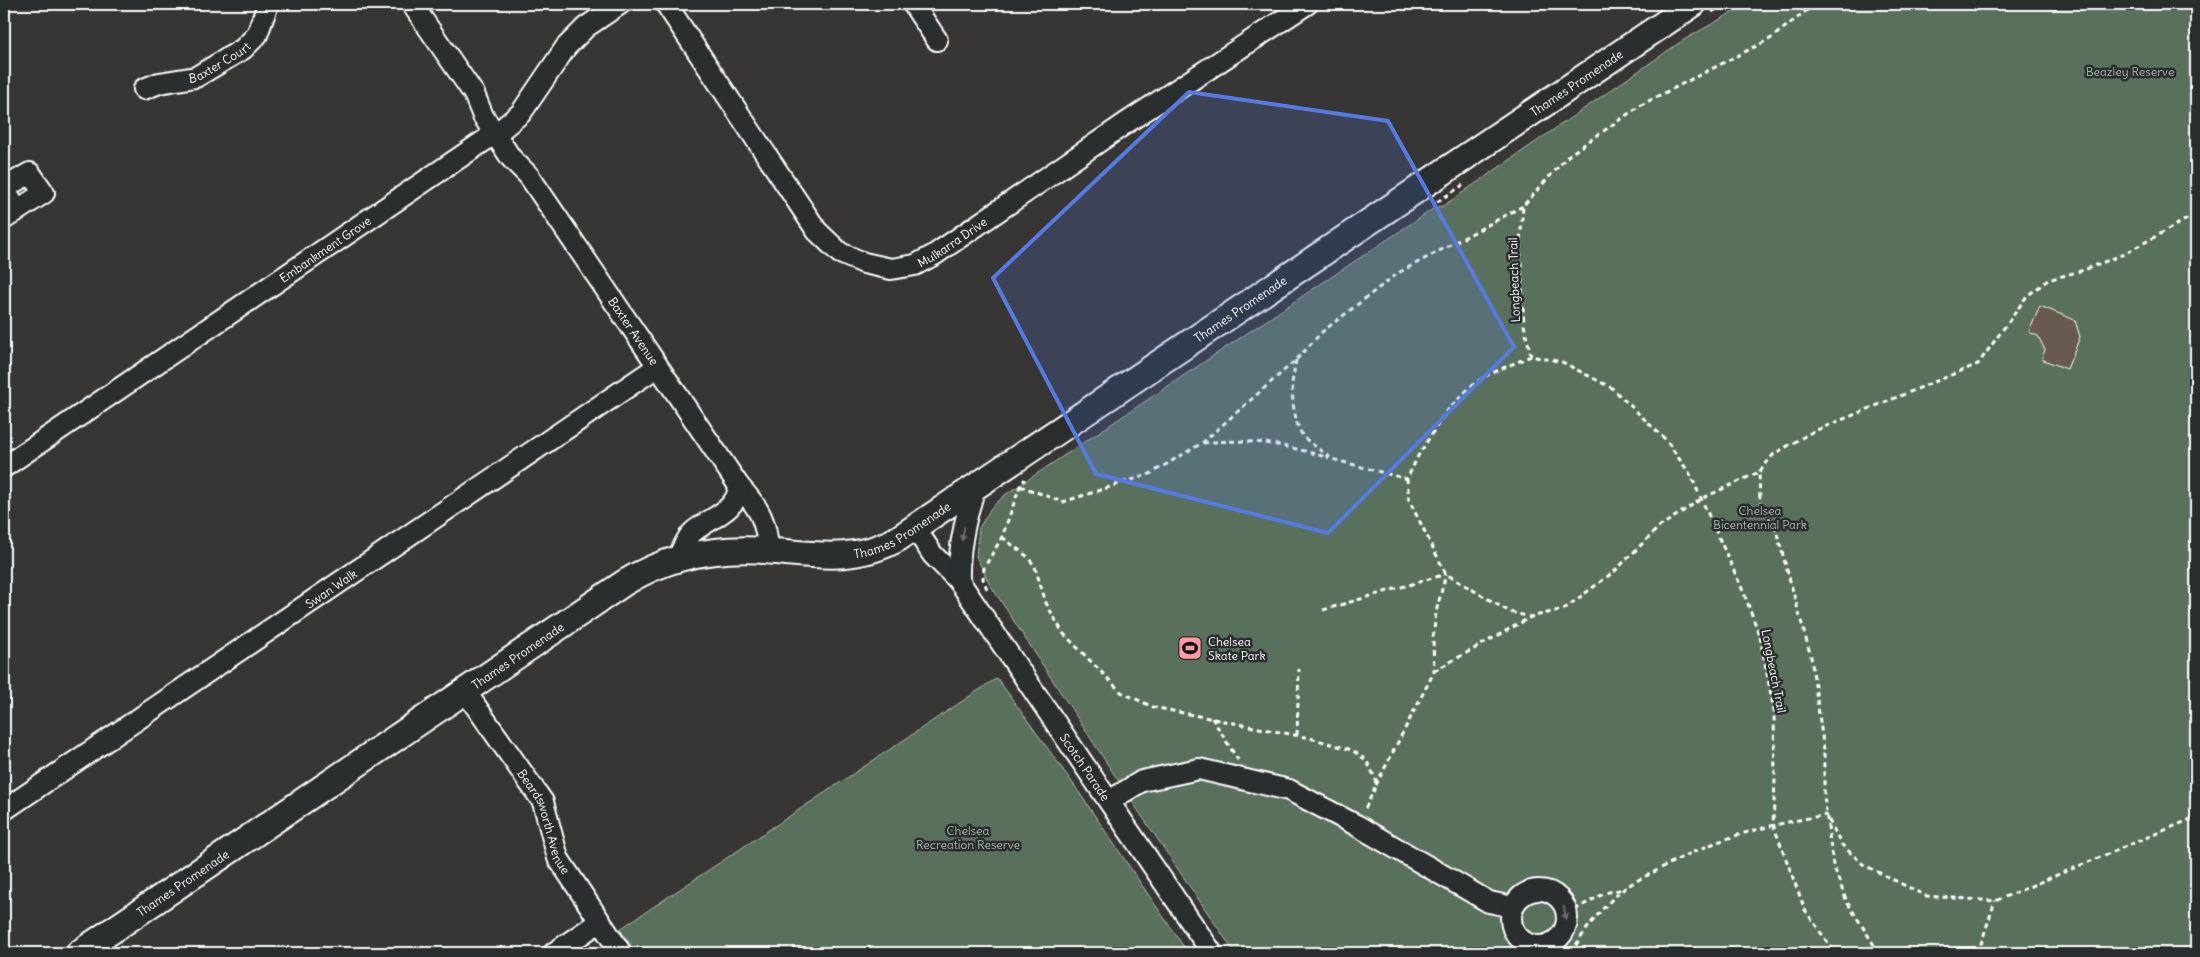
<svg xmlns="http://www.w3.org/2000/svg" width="2200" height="957" font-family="Delius,sans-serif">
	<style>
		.green { fill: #596f5b; stroke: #acb7ad }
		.building { fill: #695a50; stroke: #fff }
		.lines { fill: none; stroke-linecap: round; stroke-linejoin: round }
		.minor-casing { stroke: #fff; stroke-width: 24 }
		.major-casing { stroke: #fff; stroke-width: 29 }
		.path { stroke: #fff; stroke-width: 3; stroke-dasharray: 5 4; stroke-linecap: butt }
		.minor { stroke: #2a2d2e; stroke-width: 20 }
		.major { stroke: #2a2d2e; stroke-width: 25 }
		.oneway { fill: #6a6c6d }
		.marked { fill: #567ae2; fill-opacity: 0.2; stroke: #567ae2; stroke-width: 4; stroke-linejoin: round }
		.labels { text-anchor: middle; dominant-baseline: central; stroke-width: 5; stroke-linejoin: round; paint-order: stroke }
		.street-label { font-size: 12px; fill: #fff; stroke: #2a2d2e }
		.park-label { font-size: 12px; fill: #acb7ad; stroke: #2a2d2e }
		.poi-label { font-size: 12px; fill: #fff; stroke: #2a2d2e; text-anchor: start }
	</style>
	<rect width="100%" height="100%" fill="#373635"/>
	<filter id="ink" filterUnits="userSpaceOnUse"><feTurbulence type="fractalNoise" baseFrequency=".02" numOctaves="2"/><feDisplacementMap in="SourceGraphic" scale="10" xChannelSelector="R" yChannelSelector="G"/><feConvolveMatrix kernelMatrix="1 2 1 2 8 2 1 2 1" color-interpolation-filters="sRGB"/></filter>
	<g filter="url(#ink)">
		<g class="green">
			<path d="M 1747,4 L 2196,4 L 2196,953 L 1235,953 L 1133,803 L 989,583 L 976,556 L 979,528 L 991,508 L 1005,495 L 1436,207 L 1443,206 L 1682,41 Z"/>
			<path d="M 997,678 L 1074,785 L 1188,953 L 636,953 L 620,929 Z"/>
		</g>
		<path class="building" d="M 2040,306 L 2075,320 L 2080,337 L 2067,369 L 2041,359 L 2045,350 L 2038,336 L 2029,332 Z"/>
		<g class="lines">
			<g class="minor-casing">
				<g id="minor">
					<path id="s1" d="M 412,4 L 474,94 L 483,116 L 511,158 L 529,176 L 739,486 C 759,508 767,521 768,551"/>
					<path id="s2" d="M 666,4 L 817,231 L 840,253 L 864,263 L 891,269 L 915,265 L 934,255 L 1126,123 L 1307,4"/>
					<path d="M 913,4 L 937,40"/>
					<path id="s3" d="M 144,89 L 159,83 L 196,77 L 243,49 L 257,35 L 268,4"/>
					<path d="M 4,219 L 44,193 L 30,173 L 4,188 L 17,209"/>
					<path id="s4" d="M 4,467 L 503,128 L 521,113 L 566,47 L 586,27 L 620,4"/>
					<path id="s5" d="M 915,528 L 933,555 L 959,581 L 1212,953"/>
					<path d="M 677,559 C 682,551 686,538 693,532 C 709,518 738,511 739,486"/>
					<path d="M 959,581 C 958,549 965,518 975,488"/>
					<path id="s6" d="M 465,691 L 543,802 L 558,858 L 621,953"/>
					<path d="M 1109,801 L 1142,781 L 1199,769 L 1289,790 L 1356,825 L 1489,902 L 1513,907"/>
					<path id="s7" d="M 4,810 L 657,367"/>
					<circle cx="1539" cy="918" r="28"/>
					<path d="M 554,953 L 599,922"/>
				</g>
			</g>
			<g class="major-casing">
				<g id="major">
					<path id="s8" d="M 79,953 L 624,583 C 664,558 710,548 757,550 C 808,553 852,565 899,538 L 1693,4"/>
				</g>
			</g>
			<g class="path">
				<path d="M 1815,4 L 1770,39 L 1641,105 L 1569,155 L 1523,206 L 1520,242 L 1524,325 L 1531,356 L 1562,362 L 1612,388 L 1666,440 L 1690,474 L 1744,593 L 1760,637 L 1774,711 L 1775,780 L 1773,824 L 1805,910 L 1835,953"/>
				<path d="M 1712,12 L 1724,4"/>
				<path d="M 1437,202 L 1463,185"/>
				<path d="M 1531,356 L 1487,375 L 1470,387 L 1445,413 L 1418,456 L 1407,479 L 1409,500 L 1446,574 L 1510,612 L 1531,617 L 1564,609 L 1615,571 L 1659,527 L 1701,499 L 1759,472"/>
				<path d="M 1296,360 L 1292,383 L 1293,404 L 1297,424 L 1303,437 L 1332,459 L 1407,479"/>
				<path d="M 1203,443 C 1251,438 1283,444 1329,458"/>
				<path d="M 1020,486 L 1063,502 L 1150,474 L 1202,443 L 1296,360 L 1322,332 L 1398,273 L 1523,206"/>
				<path d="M 1002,537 L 1028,557 L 1035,567 L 1046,603 L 1063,633 L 1121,692 L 1153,707 L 1310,738 L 1352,750 L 1366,760 L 1376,779 L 1374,790 L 1364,811"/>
				<path d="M 987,589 L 983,579 L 984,568 L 1002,537 L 1020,486 L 1025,479"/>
				<path d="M 1323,610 L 1446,574"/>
				<path d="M 1434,671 L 1531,617"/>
				<path d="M 1212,718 L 1238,760"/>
				<path d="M 1297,735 L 1299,669"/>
				<path d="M 1376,785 L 1434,672 L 1433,639 L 1436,612 L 1446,574"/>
				<path d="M 1567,914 L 1605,893 L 1623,889"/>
				<path d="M 1571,953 C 1585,930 1602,906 1624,889 C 1633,882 1644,877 1654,872 C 1712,839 1761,826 1826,815 L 1842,845 L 1864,865 L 1926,896 L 1995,901 L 2196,817"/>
				<path d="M 1879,953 L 1847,902 L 1833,865 L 1824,796 L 1824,750 L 1811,657 L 1776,530 L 1760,502 L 1759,472 L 1774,454 L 1812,432 L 1978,364 L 2027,296 L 2048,280 L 2084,270 L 2124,254 L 2196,214"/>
				<path d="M 1978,953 L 1995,901"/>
			</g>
			<use href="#minor" class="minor"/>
			<use href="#major" class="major"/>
		</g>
		<defs><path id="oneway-solid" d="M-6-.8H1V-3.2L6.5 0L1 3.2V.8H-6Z" transform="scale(1.25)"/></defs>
		<g class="oneway">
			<use href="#oneway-solid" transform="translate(963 534) rotate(100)"/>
			<use href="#oneway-solid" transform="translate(1565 913) rotate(80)"/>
		</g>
	</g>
	<path class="marked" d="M 1189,92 L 1388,121 L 1514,347 L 1328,533 L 1096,474 L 993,278 Z"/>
	<defs>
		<g id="stadium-square" transform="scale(1.25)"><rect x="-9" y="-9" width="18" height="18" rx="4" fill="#ff9aa2" stroke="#2a2d2e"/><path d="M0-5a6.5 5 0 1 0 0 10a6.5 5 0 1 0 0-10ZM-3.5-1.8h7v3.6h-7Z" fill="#111"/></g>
	</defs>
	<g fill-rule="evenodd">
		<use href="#stadium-square" x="1190" y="648"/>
	</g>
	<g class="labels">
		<g class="street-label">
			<text stroke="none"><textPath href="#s3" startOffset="81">Baxter Court</textPath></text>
			<text stroke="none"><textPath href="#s8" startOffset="1759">Thames Promenade</textPath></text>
			<text stroke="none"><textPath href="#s2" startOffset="426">Mulkarra Drive</textPath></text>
			<text stroke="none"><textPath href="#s4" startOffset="388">Embankment Grove</textPath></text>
			<text transform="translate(1514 280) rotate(-92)">Longbeach Trail</text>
			<text stroke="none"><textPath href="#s8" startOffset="1354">Thames Promenade</textPath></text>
			<text stroke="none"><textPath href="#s1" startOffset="396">Baxter Avenue</textPath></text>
			<text stroke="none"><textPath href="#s8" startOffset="949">Thames Promenade</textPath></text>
			<text stroke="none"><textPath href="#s7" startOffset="395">Swan Walk</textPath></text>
			<text stroke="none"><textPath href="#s8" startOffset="530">Thames Promenade</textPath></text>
			<text transform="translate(1774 671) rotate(79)">Longbeach Trail</text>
			<text stroke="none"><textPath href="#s5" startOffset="294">Scotch Parade</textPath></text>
			<text stroke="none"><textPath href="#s6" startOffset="154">Beardsworth Avenue</textPath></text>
			<text stroke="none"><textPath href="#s8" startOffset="125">Thames Promenade</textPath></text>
		</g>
		<g class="park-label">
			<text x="2130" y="71">Beazley Reserve</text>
			<text x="1760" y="510">Chelsea<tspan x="1760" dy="14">Bicentennial Park</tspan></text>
			<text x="968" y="830">Chelsea<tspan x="968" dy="14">Recreation Reserve</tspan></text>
		</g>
		<g class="poi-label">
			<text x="1208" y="641">Chelsea<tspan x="1208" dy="14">Skate Park</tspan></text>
		</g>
	</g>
	<rect width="2200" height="957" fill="none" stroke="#2a2d2e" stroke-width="20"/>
	<rect x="10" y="10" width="2180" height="937" fill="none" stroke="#fff" stroke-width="2" filter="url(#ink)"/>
</svg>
